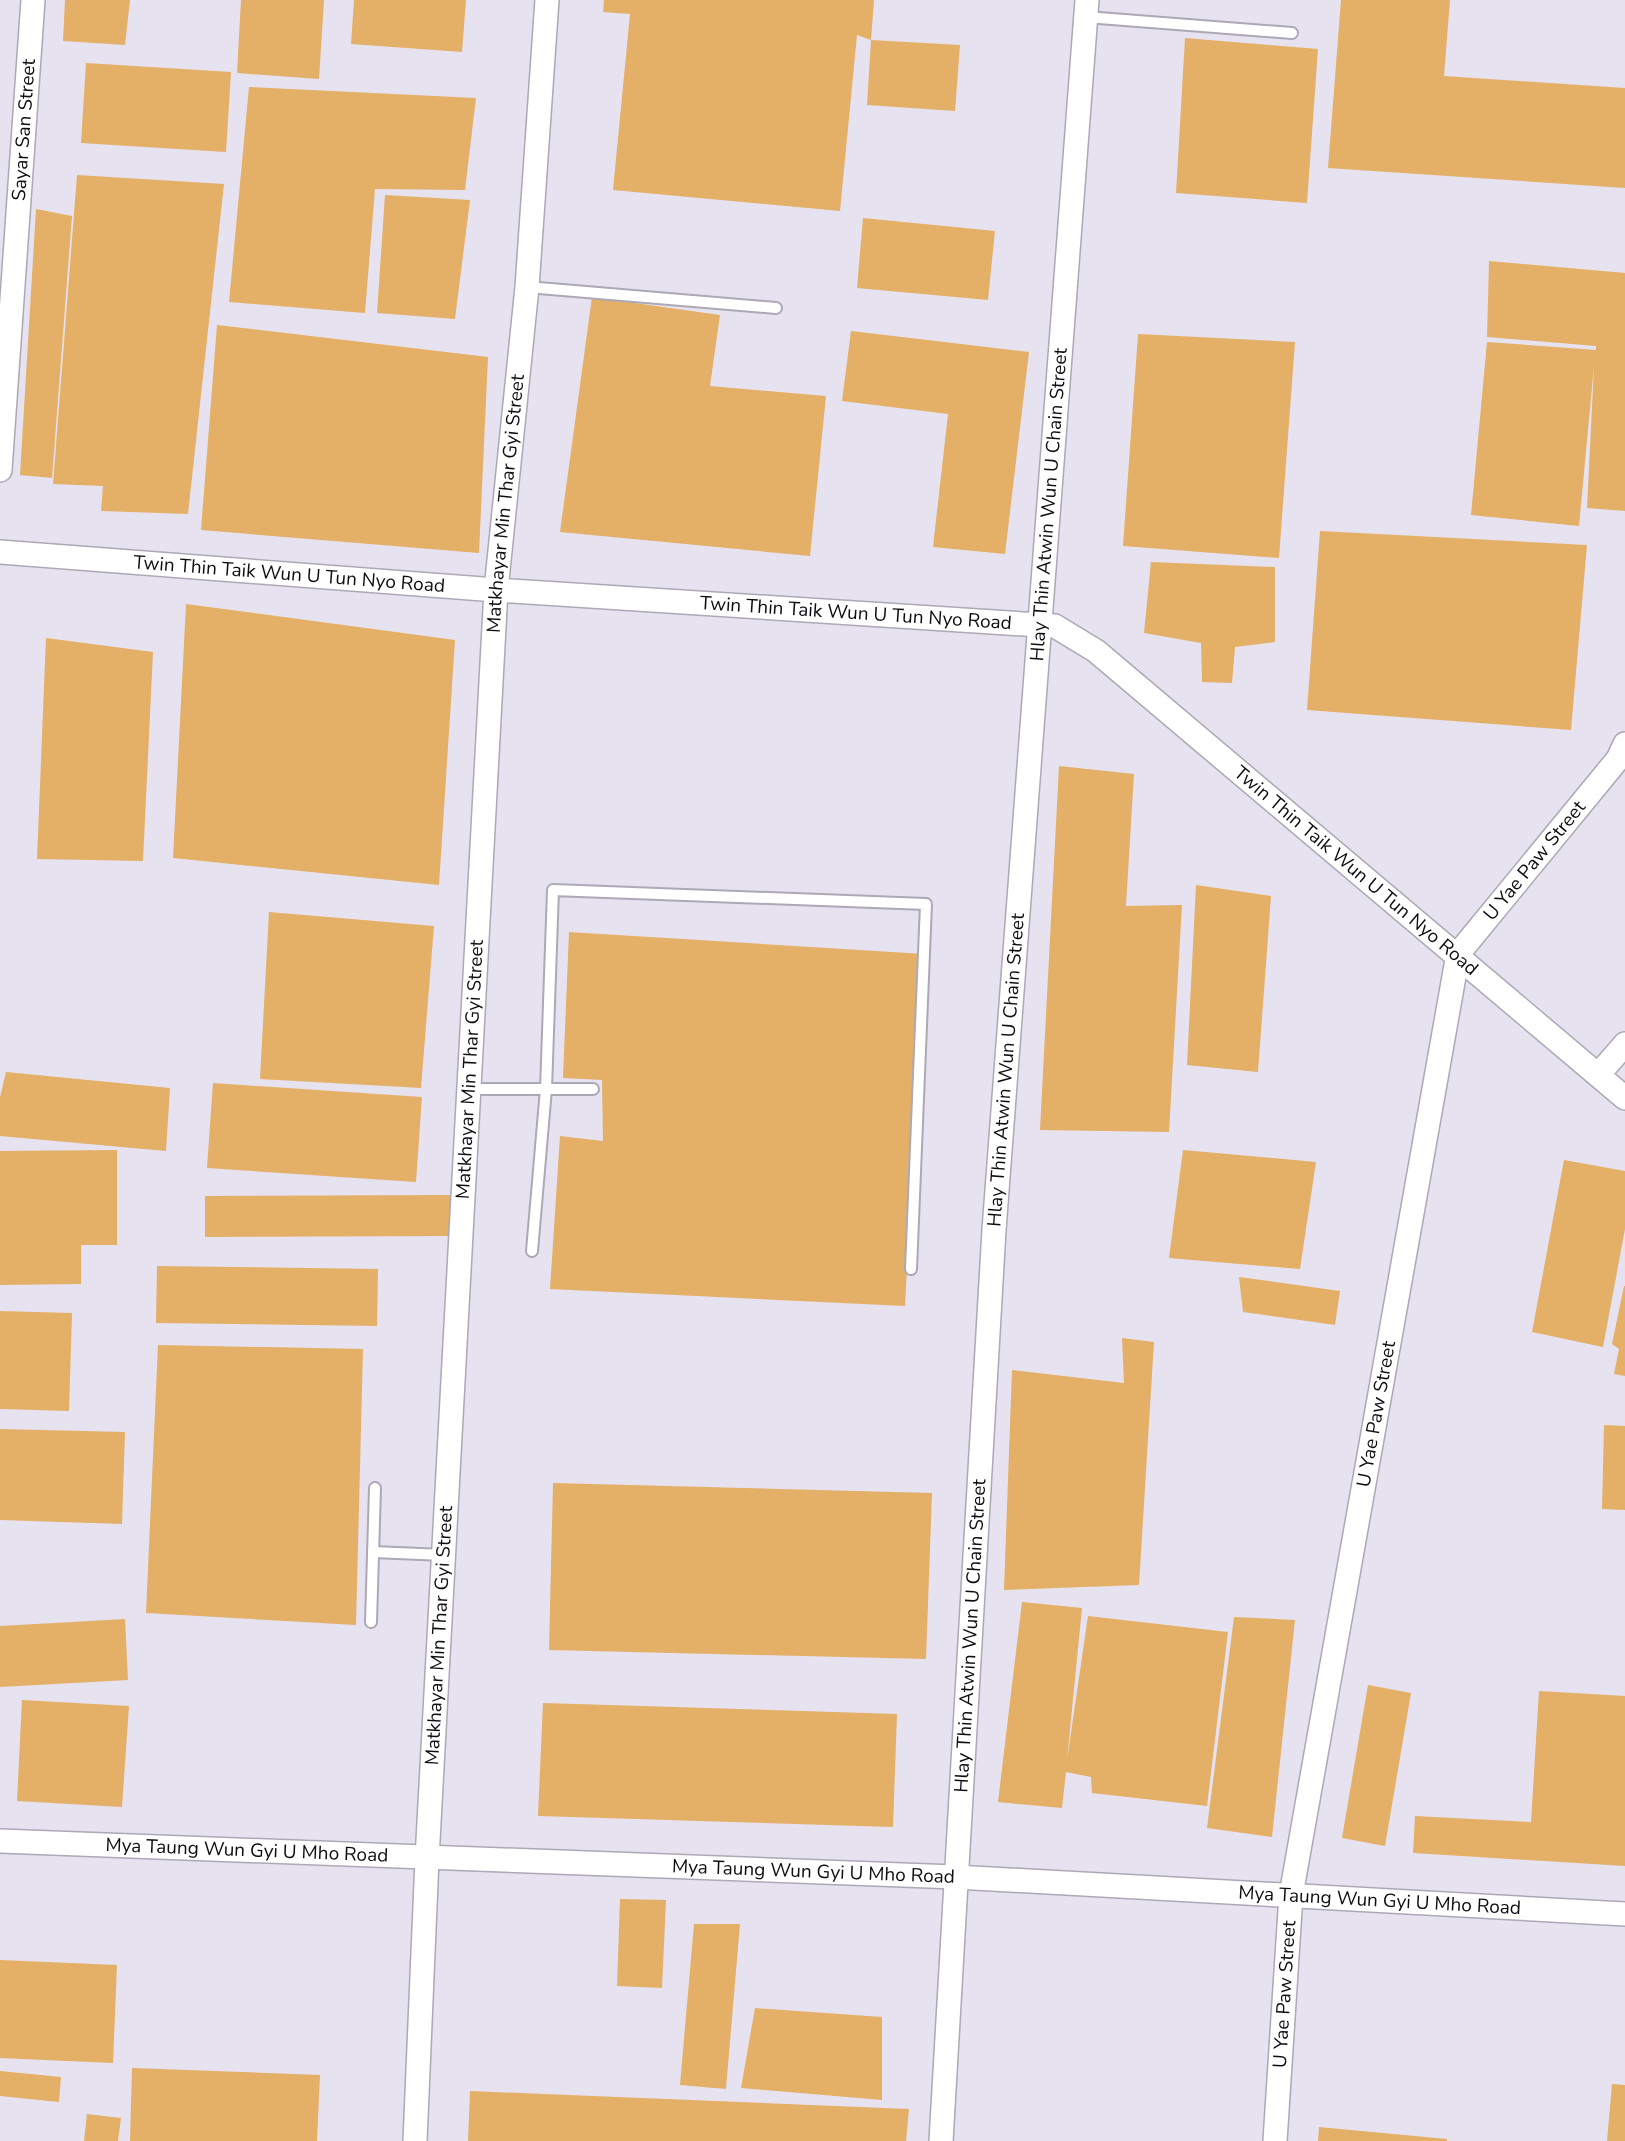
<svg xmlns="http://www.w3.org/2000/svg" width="1625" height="2141" font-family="'Nunito Sans',sans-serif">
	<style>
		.building { fill: #e4af67 }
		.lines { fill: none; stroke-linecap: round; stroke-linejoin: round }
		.service-casing { stroke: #aca8b5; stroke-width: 14 }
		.minor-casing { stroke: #aca8b5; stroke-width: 26 }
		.service { stroke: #fff; stroke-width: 10 }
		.minor { stroke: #fff; stroke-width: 23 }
		.labels { text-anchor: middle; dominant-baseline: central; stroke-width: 6; stroke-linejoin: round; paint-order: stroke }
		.street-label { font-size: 19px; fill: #0f0d12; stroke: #e6e2ef }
	</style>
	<rect width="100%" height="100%" fill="#e6e2ef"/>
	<g class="building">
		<path d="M 65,0 L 130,0 L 125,45 L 63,41 Z"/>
		<path d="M 241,0 L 324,0 L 319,79 L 237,73 Z"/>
		<path d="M 354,0 L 466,0 L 462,52 L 351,44 Z"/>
		<path d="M 604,0 L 874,0 L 871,40 L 960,45 L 955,111 L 867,105 L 871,40 L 857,35 L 840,211 L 613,190 L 630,14 L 603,12 Z"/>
		<path d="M 1341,0 L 1450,0 L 1444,76 L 1625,88 L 1625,188 L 1328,168 Z"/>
		<path d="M 1185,38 L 1318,49 L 1307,203 L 1176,193 Z"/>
		<path d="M 86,63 L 231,72 L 226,152 L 81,143 Z"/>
		<path d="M 249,87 L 476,98 L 465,190 L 375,189 L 365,313 L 229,302 Z"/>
		<path d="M 77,175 L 224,184 L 188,514 L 101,511 L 103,486 L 53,484 Z"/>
		<path d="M 385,195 L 470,200 L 455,319 L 377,313 Z"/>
		<path d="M 36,209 L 72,216 L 52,478 L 20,475 Z"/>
		<path d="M 863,218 L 995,231 L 988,300 L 857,288 Z"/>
		<path d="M 1489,261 L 1625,273 L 1625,511 L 1587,508 L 1594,366 L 1579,526 L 1471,515 L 1487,342 L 1596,350 L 1596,346 L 1487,337 Z"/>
		<path d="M 592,297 L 720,315 L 710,386 L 826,396 L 810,556 L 560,532 Z"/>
		<path d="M 217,325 L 488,357 L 479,553 L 201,530 Z"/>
		<path d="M 851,331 L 1029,352 L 1005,554 L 933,547 L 948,414 L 842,401 Z"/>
		<path d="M 1138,334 L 1295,342 L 1279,558 L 1123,546 Z"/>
		<path d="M 1320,531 L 1587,545 L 1571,730 L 1307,710 Z"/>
		<path d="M 1151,562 L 1275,567 L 1275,642 L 1235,647 L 1232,683 L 1202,682 L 1201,643 L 1144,633 Z"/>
		<path d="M 186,604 L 455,640 L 439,885 L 173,858 Z"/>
		<path d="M 46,638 L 153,652 L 143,861 L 37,859 Z"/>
		<path d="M 1059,766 L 1134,774 L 1126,906 L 1182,905 L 1169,1132 L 1040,1130 Z"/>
		<path d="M 1196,885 L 1271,896 L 1258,1072 L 1187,1065 Z"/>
		<path d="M 269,912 L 434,926 L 421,1088 L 260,1079 Z"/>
		<path d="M 569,932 L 924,954 L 905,1306 L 550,1289 L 560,1136 L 603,1141 L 602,1080 L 563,1078 Z"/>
		<path d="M 6,1072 L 170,1088 L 166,1151 L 0,1136 L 0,1097 Z"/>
		<path d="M 213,1083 L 422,1097 L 416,1182 L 207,1168 Z"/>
		<path d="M 117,1150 L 117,1245 L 81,1245 L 81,1284 L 0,1285 L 0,1151 Z"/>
		<path d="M 1183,1150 L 1316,1162 L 1300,1269 L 1169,1258 Z"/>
		<path d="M 1564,1160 L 1625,1171 L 1625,1229 L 1603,1347 L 1532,1332 Z"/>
		<path d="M 450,1195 L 450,1236 L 205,1237 L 205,1196 Z"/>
		<path d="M 157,1266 L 378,1269 L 377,1326 L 156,1323 Z"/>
		<path d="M 1239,1277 L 1340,1291 L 1335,1325 L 1243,1312 Z"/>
		<path d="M 1624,1286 L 1625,1286 L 1625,1376 L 1614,1374 L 1619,1349 L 1612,1344 Z"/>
		<path d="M 0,1311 L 72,1313 L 69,1411 L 0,1409 Z"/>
		<path d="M 1122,1338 L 1154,1342 L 1139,1585 L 1004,1590 L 1012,1370 L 1124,1383 Z"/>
		<path d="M 158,1345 L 363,1349 L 356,1625 L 146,1613 Z"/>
		<path d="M 1604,1425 L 1625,1426 L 1625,1510 L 1602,1509 Z"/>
		<path d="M 0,1429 L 125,1432 L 122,1524 L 0,1520 Z"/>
		<path d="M 553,1483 L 932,1493 L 926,1659 L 549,1650 Z"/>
		<path d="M 1022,1602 L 1082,1608 L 1067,1760 L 1088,1616 L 1228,1632 L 1207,1806 L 1092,1793 L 1091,1777 L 1066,1772 L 1062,1808 L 998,1802 Z"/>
		<path d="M 1234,1617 L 1295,1620 L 1272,1837 L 1207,1828 Z"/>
		<path d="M 125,1619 L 128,1680 L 0,1687 L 0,1626 Z"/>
		<path d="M 1368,1685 L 1411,1693 L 1385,1846 L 1342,1838 Z"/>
		<path d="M 1539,1691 L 1625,1696 L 1625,1866 L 1413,1853 L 1415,1816 L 1531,1822 Z"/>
		<path d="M 22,1700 L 129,1706 L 122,1807 L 17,1801 Z"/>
		<path d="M 543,1703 L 897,1714 L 893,1827 L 538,1816 Z"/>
		<path d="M 620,1899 L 666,1900 L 662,1988 L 617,1986 Z"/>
		<path d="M 694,1924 L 740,1924 L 726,2089 L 680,2085 Z"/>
		<path d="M 0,1960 L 117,1965 L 113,2063 L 0,2058 Z"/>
		<path d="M 755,2008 L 882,2017 L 882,2100 L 741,2088 Z"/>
		<path d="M 132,2068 L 320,2075 L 317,2141 L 130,2141 Z"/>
		<path d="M 0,2071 L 61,2077 L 59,2102 L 0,2096 Z"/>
		<path d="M 1612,2084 L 1625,2085 L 1625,2141 L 1607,2141 Z"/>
		<path d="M 470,2091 L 909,2109 L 906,2141 L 468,2141 Z"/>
		<path d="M 87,2114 L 121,2118 L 118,2141 L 84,2141 Z"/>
		<path d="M 1319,2127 L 1447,2139 L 1447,2141 L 1318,2141 Z"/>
	</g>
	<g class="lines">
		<g class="service-casing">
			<g id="service">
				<path d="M 1086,17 L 1292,33"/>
				<path d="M 527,287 L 776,308"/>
				<path d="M 469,1089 L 593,1089"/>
				<path d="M 532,1251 L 546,1089 L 553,890 L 926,904 L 911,1269"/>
				<path d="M 373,1552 L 444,1555"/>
				<path d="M 371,1622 L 375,1488"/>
			</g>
		</g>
		<g class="minor-casing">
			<g id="minor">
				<path id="s1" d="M 0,470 L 33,0"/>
				<path id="s2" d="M 0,552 L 496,590 L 1055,626 L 1096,651 L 1625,1098"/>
				<path d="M 1598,1075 L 1625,1044"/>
				<path id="s3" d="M 0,1841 L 956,1877 L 1625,1914"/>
				<path id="s4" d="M 415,2141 L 427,1859 L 496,590 L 527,287 L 547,0"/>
				<path id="s5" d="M 941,2141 L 994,1230 L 1087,0"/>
				<path id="s6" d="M 1275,2141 L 1291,1895 L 1458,954 L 1618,759 L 1625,744"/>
			</g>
		</g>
		<use href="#service" class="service"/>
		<use href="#minor" class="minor"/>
	</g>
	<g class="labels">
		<g class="street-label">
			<text stroke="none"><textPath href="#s1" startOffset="341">Sayar San Street</textPath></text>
			<text stroke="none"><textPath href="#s4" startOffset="1640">Matkhayar Min Thar Gyi Street</textPath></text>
			<text stroke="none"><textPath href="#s5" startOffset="1640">Hlay Thin Atwin Wun U Chain Street</textPath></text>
			<text stroke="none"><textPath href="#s2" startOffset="290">Twin Thin Taik Wun U Tun Nyo Road</textPath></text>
			<text stroke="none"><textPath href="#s2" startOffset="858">Twin Thin Taik Wun U Tun Nyo Road</textPath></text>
			<text stroke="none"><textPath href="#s6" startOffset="1323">U Yae Paw Street</textPath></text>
			<text stroke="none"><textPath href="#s2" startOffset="1446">Twin Thin Taik Wun U Tun Nyo Road</textPath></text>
			<text stroke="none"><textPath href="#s4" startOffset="1073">Matkhayar Min Thar Gyi Street</textPath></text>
			<text stroke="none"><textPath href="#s5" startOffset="1073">Hlay Thin Atwin Wun U Chain Street</textPath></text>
			<text stroke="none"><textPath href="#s6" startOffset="735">U Yae Paw Street</textPath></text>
			<text stroke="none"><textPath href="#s4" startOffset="506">Matkhayar Min Thar Gyi Street</textPath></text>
			<text stroke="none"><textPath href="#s5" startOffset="506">Hlay Thin Atwin Wun U Chain Street</textPath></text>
			<text stroke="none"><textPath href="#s3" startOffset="247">Mya Taung Wun Gyi U Mho Road</textPath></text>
			<text stroke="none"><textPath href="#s3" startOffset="814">Mya Taung Wun Gyi U Mho Road</textPath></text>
			<text stroke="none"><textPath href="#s3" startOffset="1381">Mya Taung Wun Gyi U Mho Road</textPath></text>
			<text stroke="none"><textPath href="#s6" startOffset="147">U Yae Paw Street</textPath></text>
		</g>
	</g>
</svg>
